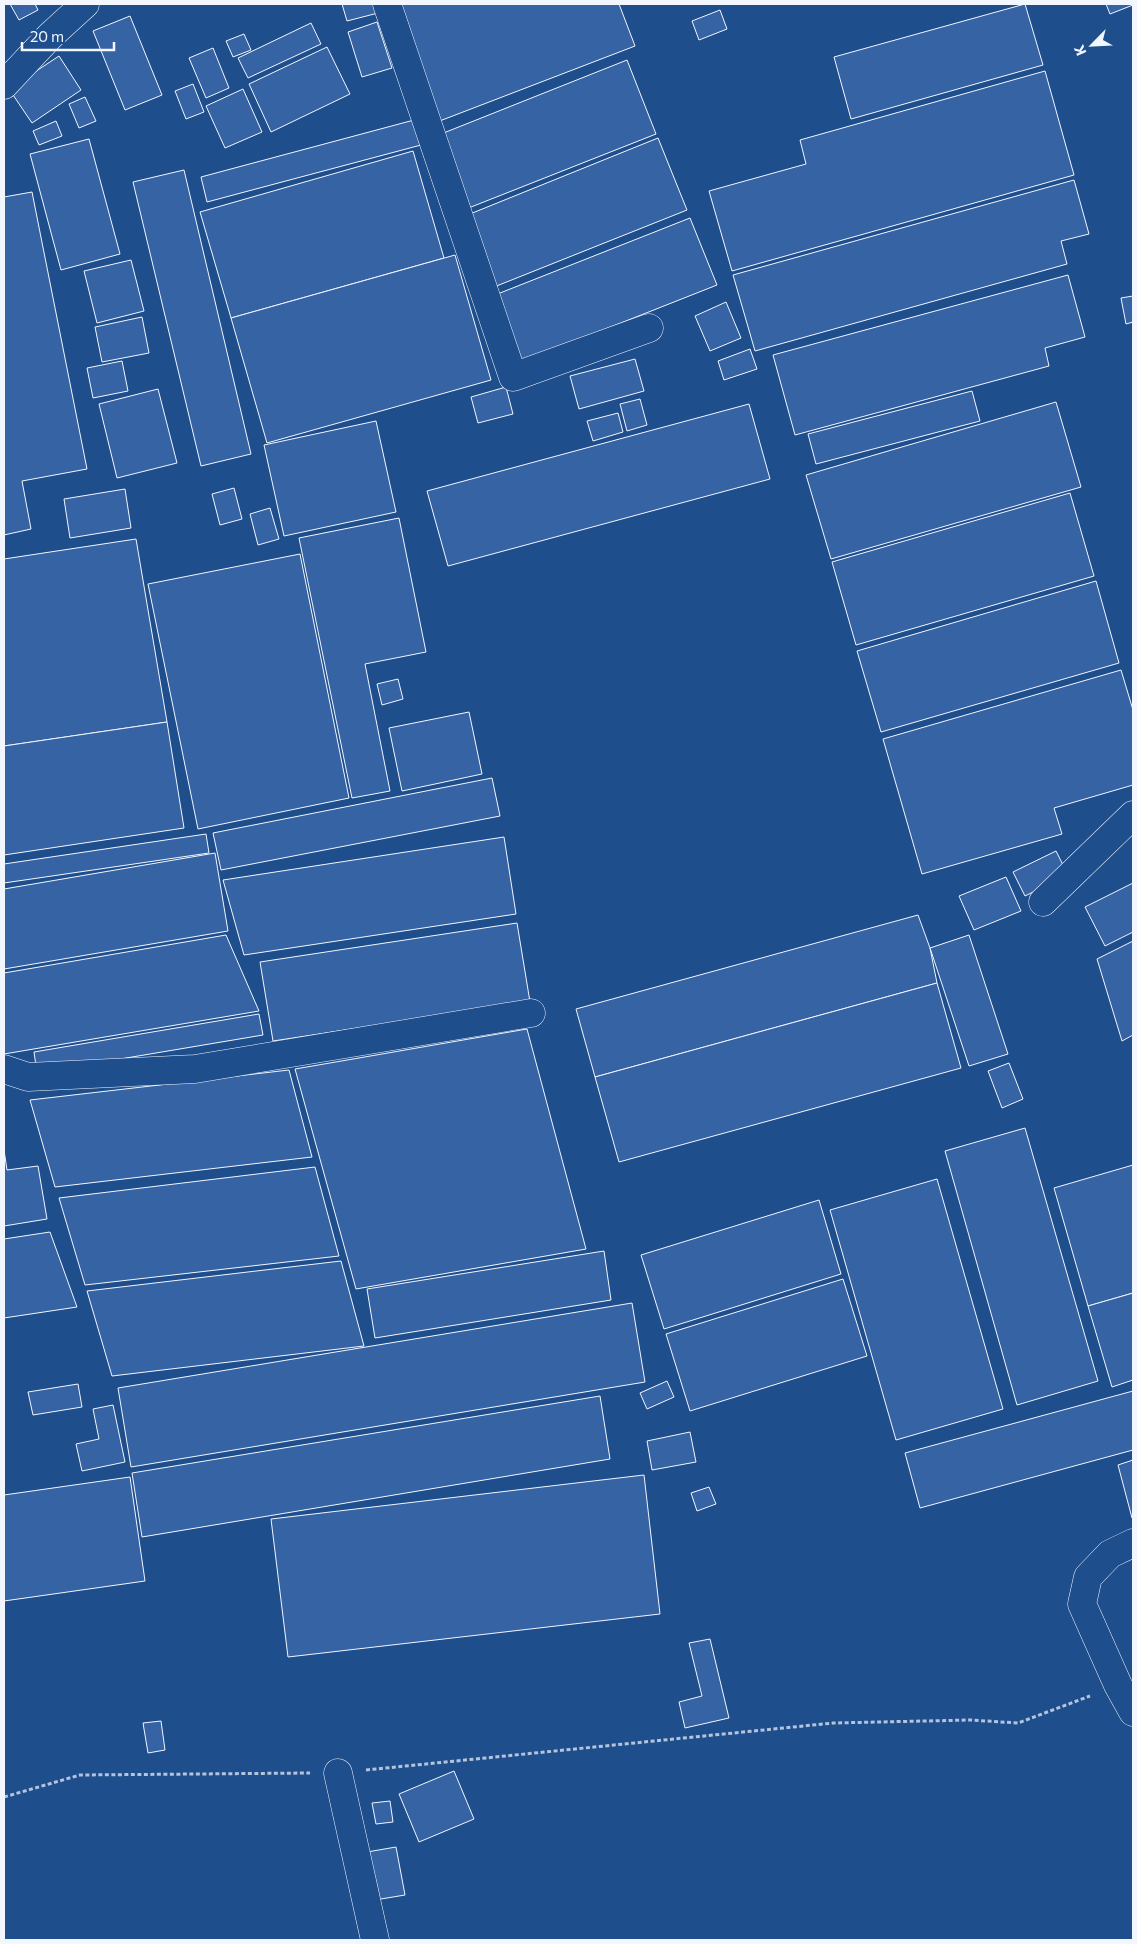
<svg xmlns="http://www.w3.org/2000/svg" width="1137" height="1944" font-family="Commissioner,sans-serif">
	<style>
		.building { fill: #3563a3; stroke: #f2f6ff }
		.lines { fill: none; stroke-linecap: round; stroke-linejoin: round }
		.minor-casing { stroke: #f2f6ff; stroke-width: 29 }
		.path { stroke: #b3c4dc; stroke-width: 3; stroke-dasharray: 4 2.5; stroke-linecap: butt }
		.minor { stroke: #1f4e8c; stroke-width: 28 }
	</style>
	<rect width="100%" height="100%" fill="#1f4e8c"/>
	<g class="building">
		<path d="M 10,4 L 35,4 L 38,10 L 19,20 Z"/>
		<path d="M 342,4 L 375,4 L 378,13 L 347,21 Z"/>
		<path d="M 392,4 L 619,4 L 635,46 L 437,122 Z"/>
		<path d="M 1025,4 L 1043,65 L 851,119 L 834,57 Z"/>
		<path d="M 1106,4 L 1133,4 L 1133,5 L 1110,14 Z"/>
		<path d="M 720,10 L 727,29 L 699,40 L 692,21 Z"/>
		<path d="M 130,16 L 162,95 L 125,110 L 93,31 Z"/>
		<path d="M 377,22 L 392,68 L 362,77 L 348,32 Z"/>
		<path d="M 311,23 L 321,44 L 248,78 L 238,58 Z"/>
		<path d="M 244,34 L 251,50 L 233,57 L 226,41 Z"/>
		<path d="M 327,47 L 350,94 L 271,132 L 249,84 Z"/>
		<path d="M 213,48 L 229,88 L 206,98 L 189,58 Z"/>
		<path d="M 59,56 L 81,90 L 32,123 L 9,89 Z"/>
		<path d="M 627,60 L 656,134 L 466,209 L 436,136 Z"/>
		<path d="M 1045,71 L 1074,175 L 732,271 L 709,191 L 806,164 L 800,140 Z"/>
		<path d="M 193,84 L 204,112 L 186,119 L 175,91 Z"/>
		<path d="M 243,89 L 262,132 L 225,148 L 206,106 Z"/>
		<path d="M 85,97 L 96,121 L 79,128 L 69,104 Z"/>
		<path d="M 414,120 L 421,145 L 207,202 L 201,177 Z"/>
		<path d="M 56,121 L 62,136 L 39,145 L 33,131 Z"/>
		<path d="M 658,138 L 687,210 L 494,287 L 465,216 Z"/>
		<path d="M 89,139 L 120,254 L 61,270 L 30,154 Z"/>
		<path d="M 413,151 L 444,258 L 231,318 L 200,212 Z"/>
		<path d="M 184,170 L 251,454 L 201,466 L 133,182 Z"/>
		<path d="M 1074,180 L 1089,234 L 1061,241 L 1067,264 L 755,351 L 733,275 Z"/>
		<path d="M 32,192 L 87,469 L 22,481 L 31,529 L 4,535 L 4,197 Z"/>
		<path d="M 690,218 L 717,285 L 522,362 L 495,295 Z"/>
		<path d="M 455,255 L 491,380 L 267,443 L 231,318 Z"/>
		<path d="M 131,260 L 144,311 L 97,323 L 84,271 Z"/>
		<path d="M 1068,275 L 1085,337 L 1045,348 L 1049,366 L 795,435 L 773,355 Z"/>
		<path d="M 1133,296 L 1133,322 L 1126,324 L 1121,298 Z"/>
		<path d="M 726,302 L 741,338 L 710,351 L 695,316 Z"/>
		<path d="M 142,317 L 149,353 L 102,362 L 95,327 Z"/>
		<path d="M 750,349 L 757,369 L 724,380 L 718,361 Z"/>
		<path d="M 635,359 L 644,391 L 579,409 L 570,376 Z"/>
		<path d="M 122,361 L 128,391 L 93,398 L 87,368 Z"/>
		<path d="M 506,387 L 513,414 L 478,423 L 471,397 Z"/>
		<path d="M 158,389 L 177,463 L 117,478 L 99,404 Z"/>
		<path d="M 972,391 L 980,421 L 816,464 L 808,434 Z"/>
		<path d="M 640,399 L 647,425 L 627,431 L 620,404 Z"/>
		<path d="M 1056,402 L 1081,487 L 831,559 L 806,475 Z"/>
		<path d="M 749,404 L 770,479 L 448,566 L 427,491 Z"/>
		<path d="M 618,413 L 623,432 L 593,441 L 587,421 Z"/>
		<path d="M 376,421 L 396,512 L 284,536 L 264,445 Z"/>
		<path d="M 234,488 L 242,519 L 220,525 L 212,494 Z"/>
		<path d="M 125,489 L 131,528 L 70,538 L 64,499 Z"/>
		<path d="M 1070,493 L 1094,576 L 856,645 L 832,562 Z"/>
		<path d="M 270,508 L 279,539 L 258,545 L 250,514 Z"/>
		<path d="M 399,518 L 426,652 L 365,664 L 390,791 L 352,798 L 299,538 Z"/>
		<path d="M 136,539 L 167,722 L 4,746 L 4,559 Z"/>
		<path d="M 300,554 L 349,798 L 198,829 L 148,584 Z"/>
		<path d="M 1096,581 L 1119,663 L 881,732 L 857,651 Z"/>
		<path d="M 1121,670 L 1133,710 L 1133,785 L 1054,808 L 1062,834 L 922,874 L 883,739 Z"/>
		<path d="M 398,679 L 403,699 L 382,705 L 377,684 Z"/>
		<path d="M 469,712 L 482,774 L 402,791 L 389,728 Z"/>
		<path d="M 167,722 L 184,828 L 4,855 L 4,746 Z"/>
		<path d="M 492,778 L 500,816 L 221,870 L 213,833 Z"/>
		<path d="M 206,834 L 209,853 L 4,883 L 4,864 Z"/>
		<path d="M 504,837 L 516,914 L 244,955 L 223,880 Z"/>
		<path d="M 1056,851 L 1068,875 L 1025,896 L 1013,872 Z"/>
		<path d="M 215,853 L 228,931 L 4,969 L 4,889 Z"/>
		<path d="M 1006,877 L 1021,911 L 974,930 L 959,896 Z"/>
		<path d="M 1133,883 L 1133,932 L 1105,946 L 1085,907 Z"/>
		<path d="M 918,915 L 930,948 L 937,983 L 595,1077 L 576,1009 Z"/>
		<path d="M 517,923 L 530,1002 L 273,1041 L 260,962 Z"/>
		<path d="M 226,935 L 259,1011 L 4,1054 L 4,973 Z"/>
		<path d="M 969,935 L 1008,1054 L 969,1066 L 930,948 Z"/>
		<path d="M 1133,941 L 1133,1035 L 1122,1041 L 1097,959 Z"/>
		<path d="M 937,983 L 961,1068 L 619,1162 L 595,1077 Z"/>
		<path d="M 259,1014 L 263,1035 L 37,1073 L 34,1052 Z"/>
		<path d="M 527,1029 L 586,1249 L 356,1289 L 295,1069 Z"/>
		<path d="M 1009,1063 L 1023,1099 L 1002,1108 L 988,1071 Z"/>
		<path d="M 289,1070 L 312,1157 L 55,1187 L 30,1100 Z"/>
		<path d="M 1025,1128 L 1098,1381 L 1017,1405 L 945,1151 Z"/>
		<path d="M 4,1150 L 7,1170 L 38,1166 L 47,1219 L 4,1226 Z"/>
		<path d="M 1133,1165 L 1133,1293 L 1088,1306 L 1054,1188 Z"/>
		<path d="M 315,1167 L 339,1256 L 85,1285 L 59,1198 Z"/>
		<path d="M 937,1179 L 1003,1409 L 896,1440 L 830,1210 Z"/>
		<path d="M 819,1200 L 841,1274 L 664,1329 L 641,1255 Z"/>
		<path d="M 50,1232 L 77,1307 L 4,1318 L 4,1239 Z"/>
		<path d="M 604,1251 L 611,1300 L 375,1338 L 367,1289 Z"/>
		<path d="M 341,1261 L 364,1346 L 112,1376 L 87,1291 Z"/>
		<path d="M 843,1279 L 867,1356 L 690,1411 L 666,1334 Z"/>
		<path d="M 1133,1293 L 1133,1380 L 1112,1387 L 1088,1306 Z"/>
		<path d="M 632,1303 L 645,1382 L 131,1467 L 118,1388 Z"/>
		<path d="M 667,1381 L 674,1397 L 647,1409 L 640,1393 Z"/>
		<path d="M 78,1384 L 82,1407 L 33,1415 L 28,1392 Z"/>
		<path d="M 1133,1391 L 1133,1450 L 920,1508 L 905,1453 Z"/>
		<path d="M 600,1396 L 610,1459 L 142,1537 L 132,1473 Z"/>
		<path d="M 113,1405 L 125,1462 L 82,1471 L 76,1444 L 99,1439 L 93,1409 Z"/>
		<path d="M 690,1432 L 696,1462 L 652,1470 L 647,1441 Z"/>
		<path d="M 1133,1460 L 1133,1518 L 1132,1518 L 1118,1465 Z"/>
		<path d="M 644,1475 L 660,1614 L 288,1657 L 271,1519 Z"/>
		<path d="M 130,1477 L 145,1581 L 4,1601 L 4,1495 Z"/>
		<path d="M 709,1487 L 716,1504 L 697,1511 L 691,1493 Z"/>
		<path d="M 710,1639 L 729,1718 L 685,1728 L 679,1702 L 702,1696 L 689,1643 Z"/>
		<path d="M 161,1721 L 165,1750 L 148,1753 L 143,1723 Z"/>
		<path d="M 454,1771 L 474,1819 L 419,1842 L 399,1794 Z"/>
		<path d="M 390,1801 L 393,1822 L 376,1824 L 372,1803 Z"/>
		<path d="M 396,1847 L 405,1895 L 375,1900 L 367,1852 Z"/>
	</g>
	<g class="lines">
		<g class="minor-casing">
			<g id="minor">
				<path d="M 387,4 L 513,377 L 649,328"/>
				<path d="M 4,85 L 50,36 L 85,4"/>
				<path d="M 1043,902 L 1133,815"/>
				<path d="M 4,1069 L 28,1077 L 195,1069 L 531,1013"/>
				<path d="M 1133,1543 L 1110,1554 L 1088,1577 L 1082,1604 L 1118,1685 L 1133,1712"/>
				<path d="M 338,1773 L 375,1940"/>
			</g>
		</g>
		<g class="path">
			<path d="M 366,1770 L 833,1723 L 971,1720 L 1018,1723 L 1090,1696"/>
			<path d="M 4,1797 L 80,1775 L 310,1773"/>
		</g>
		<use href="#minor" class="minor"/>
	</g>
	<rect width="1137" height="1944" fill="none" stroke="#f2f6ff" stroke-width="10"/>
	<g transform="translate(1092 45) rotate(246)" stroke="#1f4e8c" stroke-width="4" paint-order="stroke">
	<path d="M0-4L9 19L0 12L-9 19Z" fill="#f2f6ff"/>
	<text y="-8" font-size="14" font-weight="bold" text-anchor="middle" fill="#f2f6ff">K</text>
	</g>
	<path d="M22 42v8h92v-8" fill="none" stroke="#f2f6ff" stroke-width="2.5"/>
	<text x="30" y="42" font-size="15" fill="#f2f6ff" stroke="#1f4e8c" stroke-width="4" paint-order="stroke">20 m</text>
</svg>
